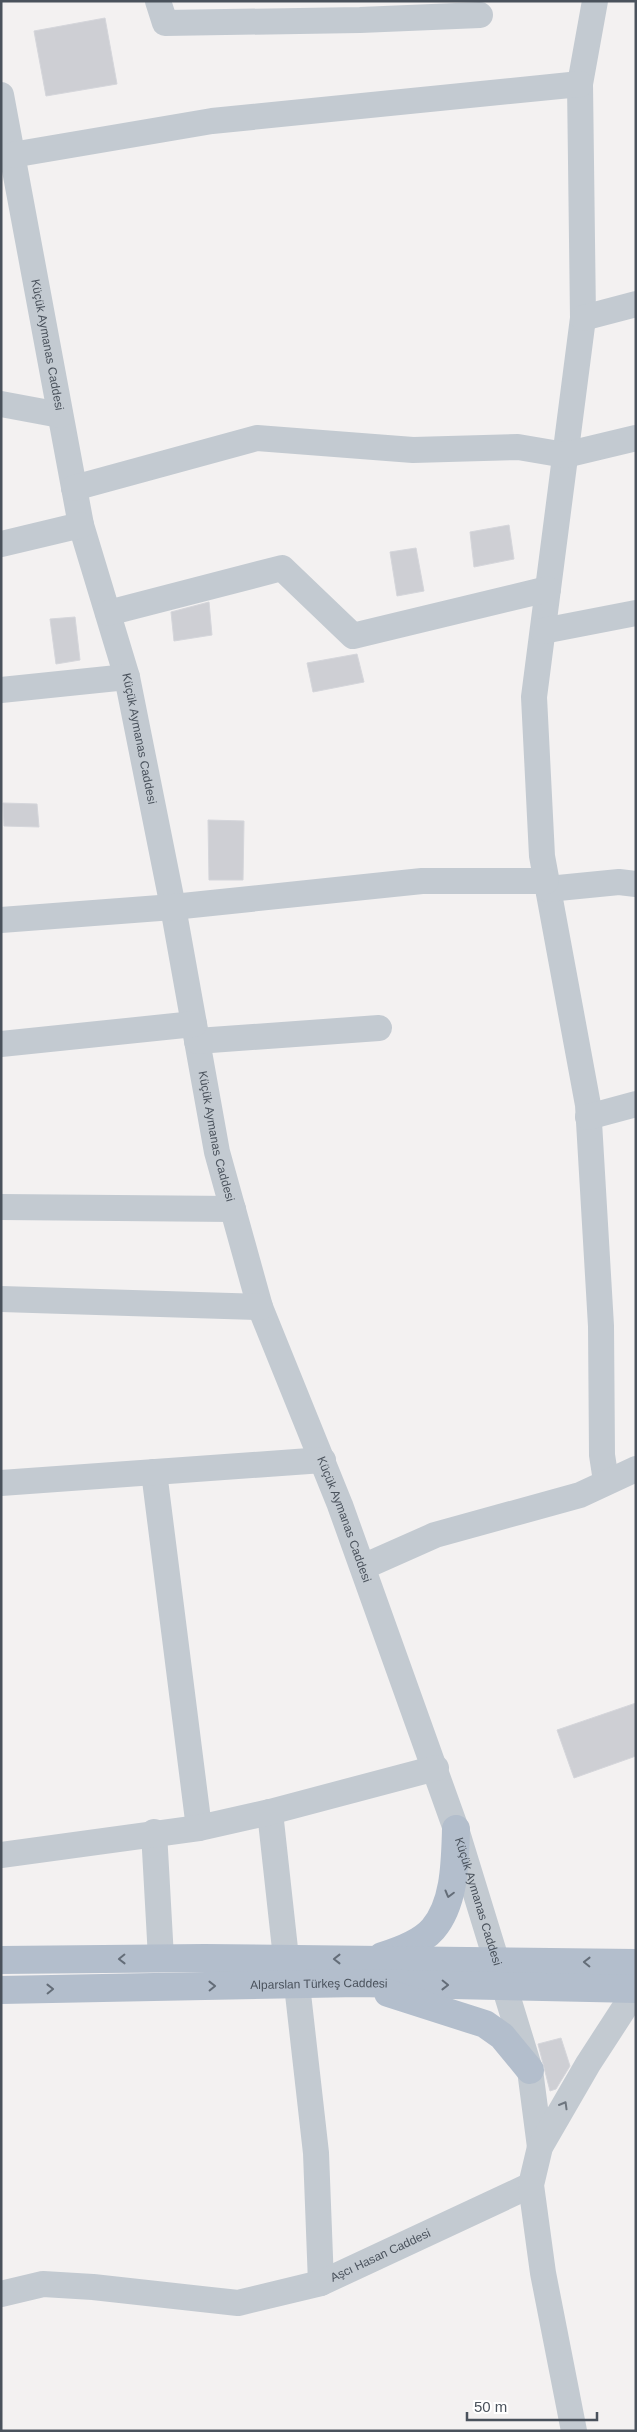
<svg xmlns="http://www.w3.org/2000/svg" width="637" height="2432" font-family="Helvetica,sans-serif">
	<style>
		.building { fill: #cecfd4; stroke: #d5d6db }
		.lines { fill: none; stroke-linecap: round; stroke-linejoin: round }
		.minor { stroke: #c3cad1; stroke-width: 26 }
		.major { stroke: #b3becc; stroke-width: 28 }
		.oneway { stroke: #646d78 }
		.oneway2 { stroke: #6e767f }
		.labels { text-anchor: middle; dominant-baseline: central; stroke-width: 4; stroke-linejoin: round; paint-order: stroke }
		.street-label { font-size: 12px; fill: #4a525c; stroke: #fff }
	</style>
	<rect width="100%" height="100%" fill="#f3f1f1"/>
	<g class="building">
		<path d="M 105,18 L 117,84 L 46,96 L 34,31 Z"/>
		<path d="M 509,525 L 514,559 L 474,567 L 470,532 Z"/>
		<path d="M 416,548 L 424,591 L 397,596 L 390,552 Z"/>
		<path d="M 209,602 L 212,635 L 174,641 L 171,612 Z"/>
		<path d="M 75,617 L 80,660 L 56,664 L 50,619 Z"/>
		<path d="M 357,654 L 364,682 L 313,692 L 307,663 Z"/>
		<path d="M 3,803 L 37,804 L 39,827 L 4,826 Z"/>
		<path d="M 208,820 L 244,821 L 243,880 L 209,880 Z"/>
		<path d="M 636,1703 L 636,1756 L 574,1778 L 557,1730 Z"/>
		<path d="M 561,2038 L 570,2066 L 556,2089 L 550,2091 L 538,2044 Z"/>
	</g>
	<g class="lines">
		<g class="minor">
			<path d="M 158,1 L 165,23 L 360,20 L 480,15"/>
			<path d="M 595,1 L 580,84 L 583,318 L 534,697 L 542,856 L 588,1105 L 601,1326 L 602,1455 L 606,1481"/>
			<path id="s1" d="M 1,95 L 81,525 L 127,677 L 173,907 L 217,1152 L 260,1307 L 340,1505 L 456,1829 L 530,2070 L 540,2147"/>
			<path d="M 12,155 L 212,121 L 580,84"/>
			<path d="M 583,318 L 636,304"/>
			<path d="M 1,404 L 60,415"/>
			<path d="M 74,488 L 257,438 L 413,450 L 518,447 L 565,455 L 636,438"/>
			<path d="M 1,544 L 81,525"/>
			<path d="M 108,613 L 282,568 L 353,636 L 548,589"/>
			<path d="M 543,631 L 636,613"/>
			<path d="M 1,690 L 127,677"/>
			<path d="M 548,889 L 619,882 L 636,884"/>
			<path d="M 1,920 L 173,907 L 422,881 L 546,881"/>
			<path d="M 197,1041 L 379,1028"/>
			<path d="M 1,1044 L 194,1024"/>
			<path d="M 588,1117 L 636,1104"/>
			<path d="M 1,1207 L 233,1209"/>
			<path d="M 1,1299 L 260,1307"/>
			<path d="M 154,1472 L 199,1828"/>
			<path d="M 1,1483 L 323,1460"/>
			<path d="M 363,1567 L 435,1535 L 580,1495 L 636,1469"/>
			<path d="M 270,1812 L 286,1958"/>
			<path d="M 154,1832 L 161,1958"/>
			<path d="M 1,1855 L 199,1828 L 270,1812 L 436,1768"/>
			<path d="M 297,1985 L 316,2153 L 321,2283"/>
			<path id="s2" d="M 1,2294 L 43,2284 L 93,2287 L 238,2303 L 321,2283 L 531,2185"/>
			<path d="M 574,2431 L 543,2273 L 531,2185 L 540,2147 L 588,2064 L 636,1990"/>
		</g>
		<g class="major">
			<path d="M 382,1956 C 398,1951 421,1943 433,1929 C 455,1903 455,1862 456,1829"/>
			<path d="M 1,1960 L 205,1958 L 636,1963"/>
			<path id="s3" d="M 1,1990 L 358,1983 L 636,1989"/>
			<path d="M 388,1993 L 485,2024 L 502,2036 L 530,2070"/>
		</g>
	</g>
	<defs><path id="oneway-chevron" d="M-2-3.5L2.5 0L-2 3.5" fill="none" stroke-width="1.6" stroke-linecap="round" stroke-linejoin="round" transform="scale(1.25)"/></defs>
	<g class="oneway">
		<use href="#oneway-chevron" transform="translate(449 1894) rotate(105)"/>
		<use href="#oneway-chevron" transform="translate(122 1959) rotate(179)"/>
		<use href="#oneway-chevron" transform="translate(337 1959) rotate(-180)"/>
		<use href="#oneway-chevron" transform="translate(587 1962) rotate(-179)"/>
		<use href="#oneway-chevron" transform="translate(445 1985) rotate(1)"/>
		<use href="#oneway-chevron" transform="translate(212 1986) rotate(-1)"/>
		<use href="#oneway-chevron" transform="translate(50 1989) rotate(-1)"/>
	</g>
	<use class="oneway2" href="#oneway-chevron" transform="translate(564 2105) rotate(-60)"/>
	<g class="labels">
		<g class="street-label">
			<text stroke="none"><textPath href="#s1" startOffset="254">Küçük Aymanas Caddesi</textPath></text>
			<text stroke="none"><textPath href="#s1" startOffset="659">Küçük Aymanas Caddesi</textPath></text>
			<text stroke="none"><textPath href="#s1" startOffset="1064">Küçük Aymanas Caddesi</textPath></text>
			<text stroke="none"><textPath href="#s1" startOffset="1469">Küçük Aymanas Caddesi</textPath></text>
			<text stroke="none"><textPath href="#s1" startOffset="1874">Küçük Aymanas Caddesi</textPath></text>
			<text stroke="none"><textPath href="#s3" startOffset="318">Alparslan Türkeş Caddesi</textPath></text>
			<text stroke="none"><textPath href="#s2" startOffset="390">Aşcı Hasan Caddesi</textPath></text>
		</g>
	</g>
	<rect width="637" height="2432" fill="none" stroke="#4a525c" stroke-width="5"/>
	<path d="M467 2412v8h130v-8" fill="none" stroke="#4a525c" stroke-width="2.5"/>
	<text x="474" y="2412" font-size="15" fill="#4a525c" stroke="#ffffff" stroke-width="4" paint-order="stroke">50 m</text>
</svg>
